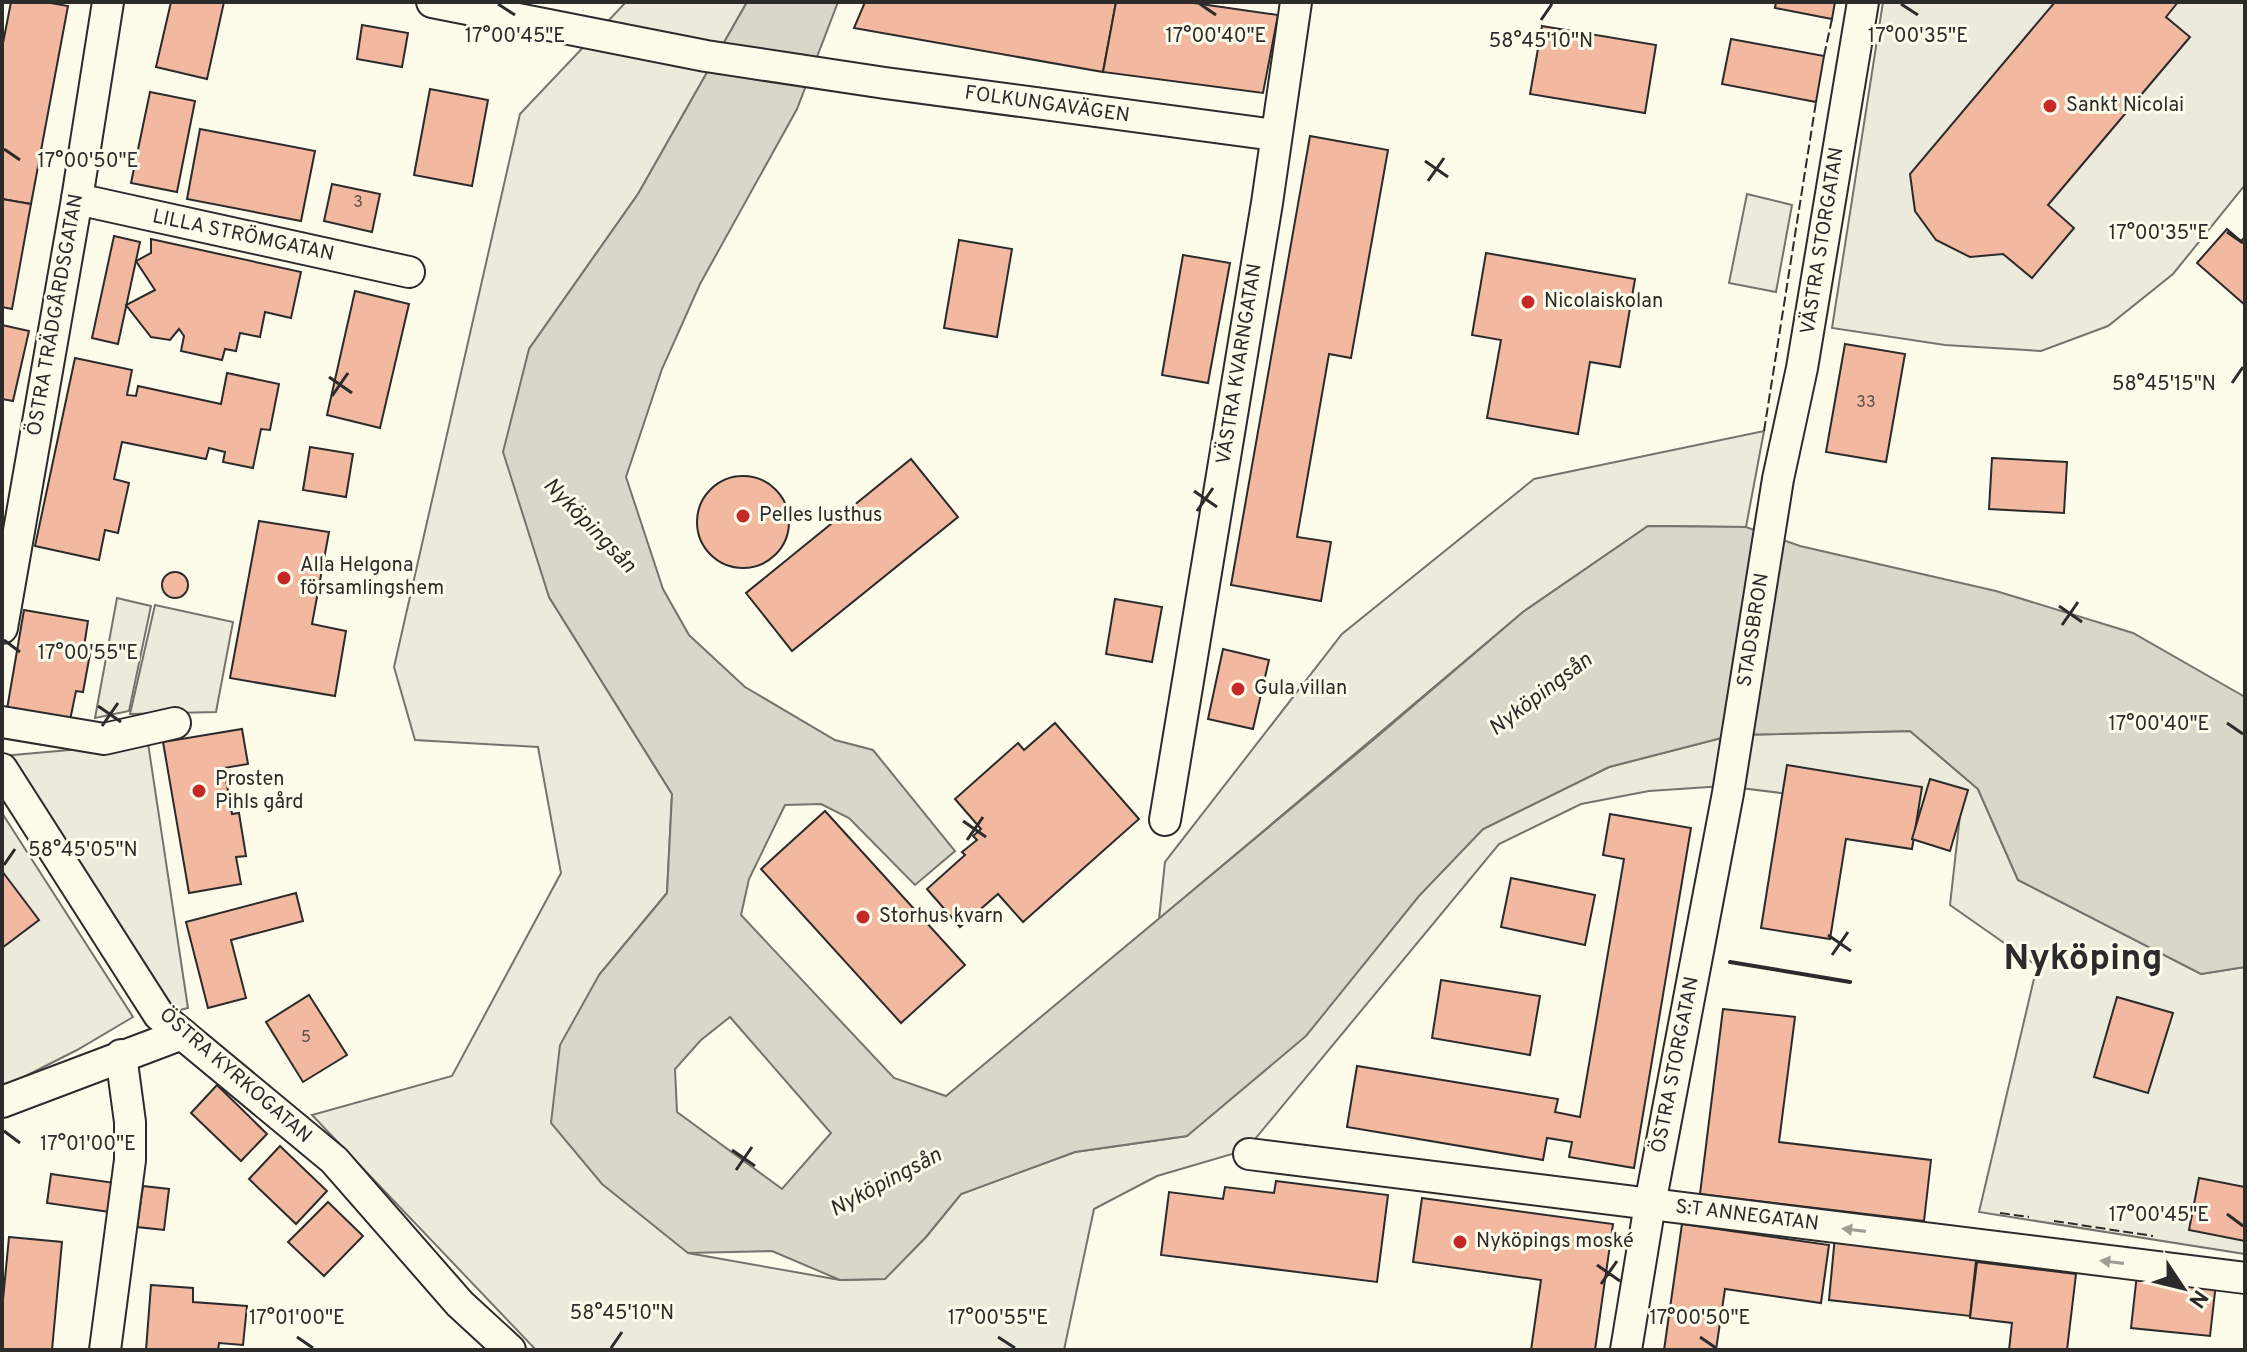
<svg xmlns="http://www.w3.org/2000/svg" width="2247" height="1352" font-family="Overpass,sans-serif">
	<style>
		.green { fill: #ecebdb; stroke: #74746e; stroke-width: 2 }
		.parking { fill: #eceadb; stroke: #74746e; stroke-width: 2 }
		.water { fill: #d8d7c9; stroke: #74746e; stroke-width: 2; fill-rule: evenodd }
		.building { fill: #f2b8a0; stroke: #2b2b2b; stroke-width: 2 }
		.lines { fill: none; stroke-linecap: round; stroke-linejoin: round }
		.street-casing { stroke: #2b2b2b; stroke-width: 34 }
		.street { stroke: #fdfbea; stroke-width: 30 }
		.fence { stroke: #2b2b2b; stroke-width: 2; stroke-dasharray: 10 4; stroke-linecap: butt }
		.wall { stroke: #2b2b2b; stroke-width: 4 }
		.oneway { fill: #9e9d94 }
		.ticks { fill: none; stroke: #2b2b2b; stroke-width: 3 }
		.poi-dot { fill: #c62828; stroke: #fdfbea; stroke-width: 3 }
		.labels { text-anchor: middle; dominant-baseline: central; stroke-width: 6; stroke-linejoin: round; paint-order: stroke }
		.number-label { font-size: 16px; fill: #5d4e48 }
		.street-label { font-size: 20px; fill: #2b2b2b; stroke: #fdfbea }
		.poi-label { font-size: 20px; fill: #2b2b2b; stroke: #fdfbea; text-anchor: start }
		.water-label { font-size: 22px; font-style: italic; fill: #2b2b2b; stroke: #fdfbea }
		.town-label { font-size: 36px; font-weight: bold; fill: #2b2b2b; stroke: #fdfbea }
		.ticks-label { font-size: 20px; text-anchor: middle; fill: #2b2b2b; stroke: #fdfbea; stroke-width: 6; stroke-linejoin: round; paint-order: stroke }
	</style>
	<rect width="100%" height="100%" fill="#fdfbea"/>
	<g class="green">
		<path d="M 626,2 L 747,2 L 638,194 L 529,349 L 549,597 L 672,794 L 667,893 L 599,975 L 688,1253 L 840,1280 L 884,1279 L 926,1237 L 961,1194 L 1075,1152 L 1187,1136 L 1483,829 L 1609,767 L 1733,735 L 1910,731 L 1978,789 L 2018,880 L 2201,974 L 2245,967 L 2245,1254 L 1979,1212 L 2037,966 L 1950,905 L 1960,815 L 1724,786 L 1649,791 L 1581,804 L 1499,844 L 1246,1150 L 1157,1176 L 1094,1209 L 1064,1350 L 536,1350 L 312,1115 L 452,1076 L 561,873 L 538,747 L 415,740 L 394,667 L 520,114 Z"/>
		<path d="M 1883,2 L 2245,2 L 2245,185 L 2173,274 L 2108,326 L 2041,351 L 1945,345 L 1832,328 Z"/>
		<path d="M 1747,194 L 1792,205 L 1776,292 L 1729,283 Z"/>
		<path d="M 1764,431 L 1746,527 L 1648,526 L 1523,612 L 1159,919 L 1165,862 L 1342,634 L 1534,479 Z"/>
		<path d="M 2,813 L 133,1017 L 77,1050 L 2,1088 Z"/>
	</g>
	<g class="parking">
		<path d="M 117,598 L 151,606 L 129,711 L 95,718 Z"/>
		<path d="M 155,605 L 233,622 L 216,712 L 130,714 Z"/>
		<path d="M 148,743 L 188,1008 L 159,1015 L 150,1020 L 2,798 L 2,756 Z"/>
	</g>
	<path class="water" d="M 747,2 L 838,2 L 797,109 L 700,284 L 662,369 L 626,477 L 663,589 L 689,635 L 745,687 L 835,740 L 873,750 L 955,851 L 915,885 L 849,818 L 821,804 L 785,805 L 749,879 L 741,915 L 894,1078 L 946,1096 L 1372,741 L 1523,612 L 1648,526 L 1746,527 L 1800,546 L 1996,591 L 2133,633 L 2245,697 L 2245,967 L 2201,974 L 2018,880 L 1978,789 L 1910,731 L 1733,735 L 1609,767 L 1483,829 L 1419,896 L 1306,1036 L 1187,1136 L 1075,1152 L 961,1194 L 926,1237 L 885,1279 L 840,1280 L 772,1251 L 688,1253 L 602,1184 L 551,1123 L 560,1045 L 599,975 L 667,893 L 672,794 L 549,597 L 503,452 L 529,349 L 638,194 ZM 730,1017 L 831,1133 L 782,1189 L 677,1112 L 675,1069 L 701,1040 Z"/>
	<g class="building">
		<path d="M 11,2 L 45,2 L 68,6 L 31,204 L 2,199 L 2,48 Z"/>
		<path d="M 171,2 L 224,2 L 207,79 L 156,67 Z"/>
		<path d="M 865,2 L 1116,2 L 1103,72 L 854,28 Z"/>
		<path d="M 1116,2 L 1187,2 L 1278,15 L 1263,93 L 1103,72 Z"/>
		<path d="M 1776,2 L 1835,2 L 1832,19 L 1775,8 Z"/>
		<path d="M 2055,2 L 2178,2 L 2166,17 L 2190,37 L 2048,205 L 2074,228 L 2032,278 L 2003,254 L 1970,257 L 1936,240 L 1915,211 L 1910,174 Z"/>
		<path d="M 362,25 L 408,33 L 402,67 L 357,59 Z"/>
		<path d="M 1542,26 L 1656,45 L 1645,113 L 1530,94 Z"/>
		<path d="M 1731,39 L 1824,56 L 1816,102 L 1722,84 Z"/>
		<path d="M 430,89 L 488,100 L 472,186 L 414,175 Z"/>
		<path d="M 150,92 L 195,101 L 177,192 L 131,183 Z"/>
		<path d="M 200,129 L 315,151 L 301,221 L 187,199 Z"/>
		<path d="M 1310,136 L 1388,150 L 1351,358 L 1329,354 L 1297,537 L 1331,542 L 1321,601 L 1231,585 Z"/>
		<path d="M 332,184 L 380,194 L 372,232 L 324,221 Z"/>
		<path d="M 2,199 L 31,204 L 12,309 L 2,307 Z"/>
		<path d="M 2227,229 L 2241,241 L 2245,237 L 2245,305 L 2197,263 Z"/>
		<path d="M 114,236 L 140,242 L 118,344 L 92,338 Z"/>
		<path d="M 151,239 L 301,272 L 291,318 L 265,312 L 260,337 L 240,333 L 236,351 L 225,349 L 222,360 L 181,351 L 184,336 L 179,329 L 170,340 L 151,337 L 126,305 L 155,290 L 136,261 L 151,253 Z"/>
		<path d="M 959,240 L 1012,249 L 997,337 L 944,328 Z"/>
		<path d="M 1486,253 L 1635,279 L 1620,367 L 1590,362 L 1578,434 L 1487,418 L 1501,340 L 1472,335 Z"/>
		<path d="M 1183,255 L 1230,263 L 1208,383 L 1162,375 Z"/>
		<path d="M 355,291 L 409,304 L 380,428 L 327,415 Z"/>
		<path d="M 2,325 L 29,331 L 13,401 L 2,399 Z"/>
		<path d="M 1845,344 L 1905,354 L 1886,462 L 1826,452 Z"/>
		<path d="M 75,358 L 132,370 L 127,395 L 136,396 L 138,386 L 221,404 L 227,373 L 279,384 L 270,430 L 261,429 L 253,468 L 223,462 L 225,452 L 209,448 L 206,459 L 122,442 L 114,479 L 129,483 L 118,533 L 105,530 L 99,560 L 35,546 Z"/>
		<path d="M 310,447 L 353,454 L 346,497 L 303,490 Z"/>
		<path d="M 1992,458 L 2067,462 L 2064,513 L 1989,509 Z"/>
		<path d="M 911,459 L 958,517 L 792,651 L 746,593 Z"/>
		<circle cx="743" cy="522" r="46"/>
		<path d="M 259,521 L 329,532 L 312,624 L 346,631 L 335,696 L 230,678 Z"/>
		<circle cx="175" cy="585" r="13"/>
		<path d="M 1115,599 L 1162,607 L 1152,662 L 1106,654 Z"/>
		<path d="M 24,610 L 88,621 L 83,653 L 90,654 L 83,692 L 76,691 L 69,725 L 6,715 Z"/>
		<path d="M 1223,649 L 1269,660 L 1253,729 L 1208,719 Z"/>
		<path d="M 1055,723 L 1139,819 L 1023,922 L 998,894 L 960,927 L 927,889 L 965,855 L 962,852 L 977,840 L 973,836 L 981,829 L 955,799 L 1018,743 L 1024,750 Z"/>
		<path d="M 242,729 L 248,764 L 224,768 L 232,814 L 239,813 L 246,856 L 236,857 L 241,884 L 189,893 L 163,742 Z"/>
		<path d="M 1787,765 L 1922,787 L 1912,849 L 1846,839 L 1830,939 L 1761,928 Z"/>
		<path d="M 1930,779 L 1968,790 L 1950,851 L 1912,839 Z"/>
		<path d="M 825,811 L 965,965 L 901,1023 L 761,869 Z"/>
		<path d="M 1610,814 L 1691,828 L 1634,1168 L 1569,1157 L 1572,1142 L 1547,1138 L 1543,1160 L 1347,1127 L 1357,1066 L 1558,1099 L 1555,1112 L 1580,1117 L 1624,859 L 1603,855 Z"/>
		<path d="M 2,871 L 39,920 L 2,948 Z"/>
		<path d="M 1511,878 L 1595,895 L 1585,945 L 1501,927 Z"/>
		<path d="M 296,893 L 303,921 L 231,940 L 246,998 L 208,1008 L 186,922 Z"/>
		<path d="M 1441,980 L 1540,996 L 1530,1055 L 1432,1038 Z"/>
		<path d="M 309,995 L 347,1055 L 303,1082 L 266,1022 Z"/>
		<path d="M 2117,997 L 2173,1013 L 2148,1093 L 2094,1077 Z"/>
		<path d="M 1723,1009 L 1795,1017 L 1779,1142 L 1931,1160 L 1924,1221 L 1700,1194 Z"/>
		<path d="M 217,1085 L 267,1134 L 241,1161 L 191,1113 Z"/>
		<path d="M 280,1146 L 327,1191 L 296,1224 L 249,1179 Z"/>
		<path d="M 51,1174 L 115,1183 L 110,1212 L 47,1203 Z"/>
		<path d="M 2199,1178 L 2245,1187 L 2245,1241 L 2189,1230 Z"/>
		<path d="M 1276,1181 L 1388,1195 L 1377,1282 L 1161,1255 L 1169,1192 L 1223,1199 L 1225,1187 L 1274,1193 Z"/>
		<path d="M 143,1186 L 169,1189 L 164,1230 L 137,1227 Z"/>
		<path d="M 1422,1198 L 1613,1224 L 1595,1350 L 1531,1350 L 1541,1280 L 1413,1262 Z"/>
		<path d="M 328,1202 L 363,1236 L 324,1276 L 288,1242 Z"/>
		<path d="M 1682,1224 L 1829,1245 L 1821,1303 L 1725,1289 L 1716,1350 L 1664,1350 Z"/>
		<path d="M 1835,1236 L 1977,1252 L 1970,1316 L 1829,1300 Z"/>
		<path d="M 9,1237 L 62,1242 L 52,1350 L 2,1350 L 2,1310 Z"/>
		<path d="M 1977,1262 L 2076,1274 L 2067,1350 L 2009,1350 L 2012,1323 L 1970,1318 Z"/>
		<path d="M 2137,1274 L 2216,1283 L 2210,1336 L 2131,1328 Z"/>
		<path d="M 151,1285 L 193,1288 L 193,1302 L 247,1306 L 243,1345 L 219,1343 L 218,1350 L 146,1350 Z"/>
	</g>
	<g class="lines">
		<g class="street-casing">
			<g id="street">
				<path d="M 432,2 L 706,56 L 885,83 L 1275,135"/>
				<path d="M 77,199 L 409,272"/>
				<path d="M 2,628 L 77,199 L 108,2"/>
				<path d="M 2,722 L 104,739 L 175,723"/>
				<path d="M 2,769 L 159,1015 L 334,1160 L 460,1304 L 510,1350"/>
				<path d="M 1165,820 L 1267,203 L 1296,2"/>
				<path d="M 2,1102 L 182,1034"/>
				<path d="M 1249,1154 L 2245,1278"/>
				<path d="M 105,1350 L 130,1160 L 130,1122 L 121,1055"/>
				<path d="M 1626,1350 L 1650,1204 L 1728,793 L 1778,479 L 1802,368 L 1863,2"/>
			</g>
		</g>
		<use href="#street" class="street"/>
		<g class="fence">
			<path d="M 1824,56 L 1832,19"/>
			<path d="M 1764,431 L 1816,102"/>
			<path d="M 2000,1213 L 2029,1217"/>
			<path d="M 2054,1221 L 2153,1236"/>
		</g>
		<path class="wall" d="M 1730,962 L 1850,982"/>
	</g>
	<defs><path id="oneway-solid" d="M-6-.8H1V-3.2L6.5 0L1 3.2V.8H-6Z" transform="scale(2)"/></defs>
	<g class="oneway">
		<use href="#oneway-solid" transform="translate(1854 1230) rotate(-173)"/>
		<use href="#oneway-solid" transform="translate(2112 1262) rotate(-173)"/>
	</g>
	<path class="ticks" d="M 498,4 L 515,15M 1200,4 L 1216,15M 1901,4 L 1918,15M 1541,20 L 1552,4M 4,149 L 20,160M 1425,161 L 1448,177M 1428,181 L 1444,158M 2227,232 L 2243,243M 329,377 L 352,393M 2232,383 L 2243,367M 332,396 L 348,373M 1194,491 L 1217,507M 1197,511 L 1213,488M 2059,606 L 2082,622M 2062,625 L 2078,602M 4,640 L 20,652M 98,706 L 121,722M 2227,723 L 2243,734M 102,726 L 118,703M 963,821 L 986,837M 967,840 L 983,817M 4,865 L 15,849M 1828,935 L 1851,951M 1832,955 L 1848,932M 4,1131 L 20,1143M 732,1150 L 755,1166M 736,1170 L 752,1147M 2227,1214 L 2243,1226M 1597,1265 L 1620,1281M 1601,1284 L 1617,1261M 297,1337 L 313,1348M 998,1337 L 1015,1348M 1700,1337 L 1716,1348M 611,1348 L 622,1332"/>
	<g class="poi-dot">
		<circle cx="2050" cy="106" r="8"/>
		<circle cx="1528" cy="302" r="8"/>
		<circle cx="743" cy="516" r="8"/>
		<circle cx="284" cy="578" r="8"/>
		<circle cx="1238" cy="689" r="8"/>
		<circle cx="199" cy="791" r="8"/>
		<circle cx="863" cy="917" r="8"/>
		<circle cx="1460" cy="1242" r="8"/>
	</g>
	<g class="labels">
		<g class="number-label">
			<text x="358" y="203">3</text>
			<text x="1866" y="403">33</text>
			<text x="306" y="1038">5</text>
		</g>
		<g class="street-label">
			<text transform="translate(1047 105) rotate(8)">FOLKUNGAVÄGEN</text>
			<text transform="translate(243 236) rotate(12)">LILLA STRÖMGATAN</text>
			<text transform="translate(1823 241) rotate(-81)">VÄSTRA STORGATAN</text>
			<text transform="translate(56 315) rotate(-80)">ÖSTRA TRÄDGÅRDSGATAN</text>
			<text transform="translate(1240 364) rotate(-81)">VÄSTRA KVARNGATAN</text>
			<text transform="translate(1754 630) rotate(-81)">STADSBRON</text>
			<text transform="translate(1676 1065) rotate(-79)">ÖSTRA STORGATAN</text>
			<text transform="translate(235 1076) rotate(41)">ÖSTRA KYRKOGATAN</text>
			<text transform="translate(1747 1216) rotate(7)">S:T ANNEGATAN</text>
		</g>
		<g class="poi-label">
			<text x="2066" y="106">Sankt Nicolai</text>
			<text x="1544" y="302">Nicolaiskolan</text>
			<text x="759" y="516">Pelles lusthus</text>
			<text x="300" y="566">Alla Helgona<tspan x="300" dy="23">församlingshem</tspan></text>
			<text x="1254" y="689">Gula villan</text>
			<text x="215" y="780">Prosten<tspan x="215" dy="23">Pihls gård</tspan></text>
			<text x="879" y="917">Storhus kvarn</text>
			<text x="1476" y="1242">Nyköpings moské</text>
		</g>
		<g class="water-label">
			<text transform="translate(589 526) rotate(46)">Nyköpingsån</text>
			<text transform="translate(1541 695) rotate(-37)">Nyköpingsån</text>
			<text transform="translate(886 1183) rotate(-28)">Nyköpingsån</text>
		</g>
		<g class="town-label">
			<text x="2083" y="960">Nyköping</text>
		</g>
	</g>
	<g class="ticks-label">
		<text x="515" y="42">17°00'45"E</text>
		<text x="1216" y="42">17°00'40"E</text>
		<text x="1918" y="42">17°00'35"E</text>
		<text x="1541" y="47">58°45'10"N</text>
		<text x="88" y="167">17°00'50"E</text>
		<text x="2159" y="239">17°00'35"E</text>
		<text x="2164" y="390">58°45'15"N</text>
		<text x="88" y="659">17°00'55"E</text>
		<text x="2159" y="730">17°00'40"E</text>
		<text x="83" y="856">58°45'05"N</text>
		<text x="88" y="1150">17°01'00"E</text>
		<text x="2159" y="1221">17°00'45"E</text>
		<text x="622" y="1319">58°45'10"N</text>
		<text x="297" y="1324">17°01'00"E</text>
		<text x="998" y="1324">17°00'55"E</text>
		<text x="1700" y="1324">17°00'50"E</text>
	</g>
	<rect width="2247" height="1352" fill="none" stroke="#2b2b2b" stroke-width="8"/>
	<g transform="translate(2183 1288) rotate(125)" stroke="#fdfbea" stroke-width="6" paint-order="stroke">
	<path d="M0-6L14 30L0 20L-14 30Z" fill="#2b2b2b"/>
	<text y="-12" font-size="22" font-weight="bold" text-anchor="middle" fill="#2b2b2b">N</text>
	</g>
</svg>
